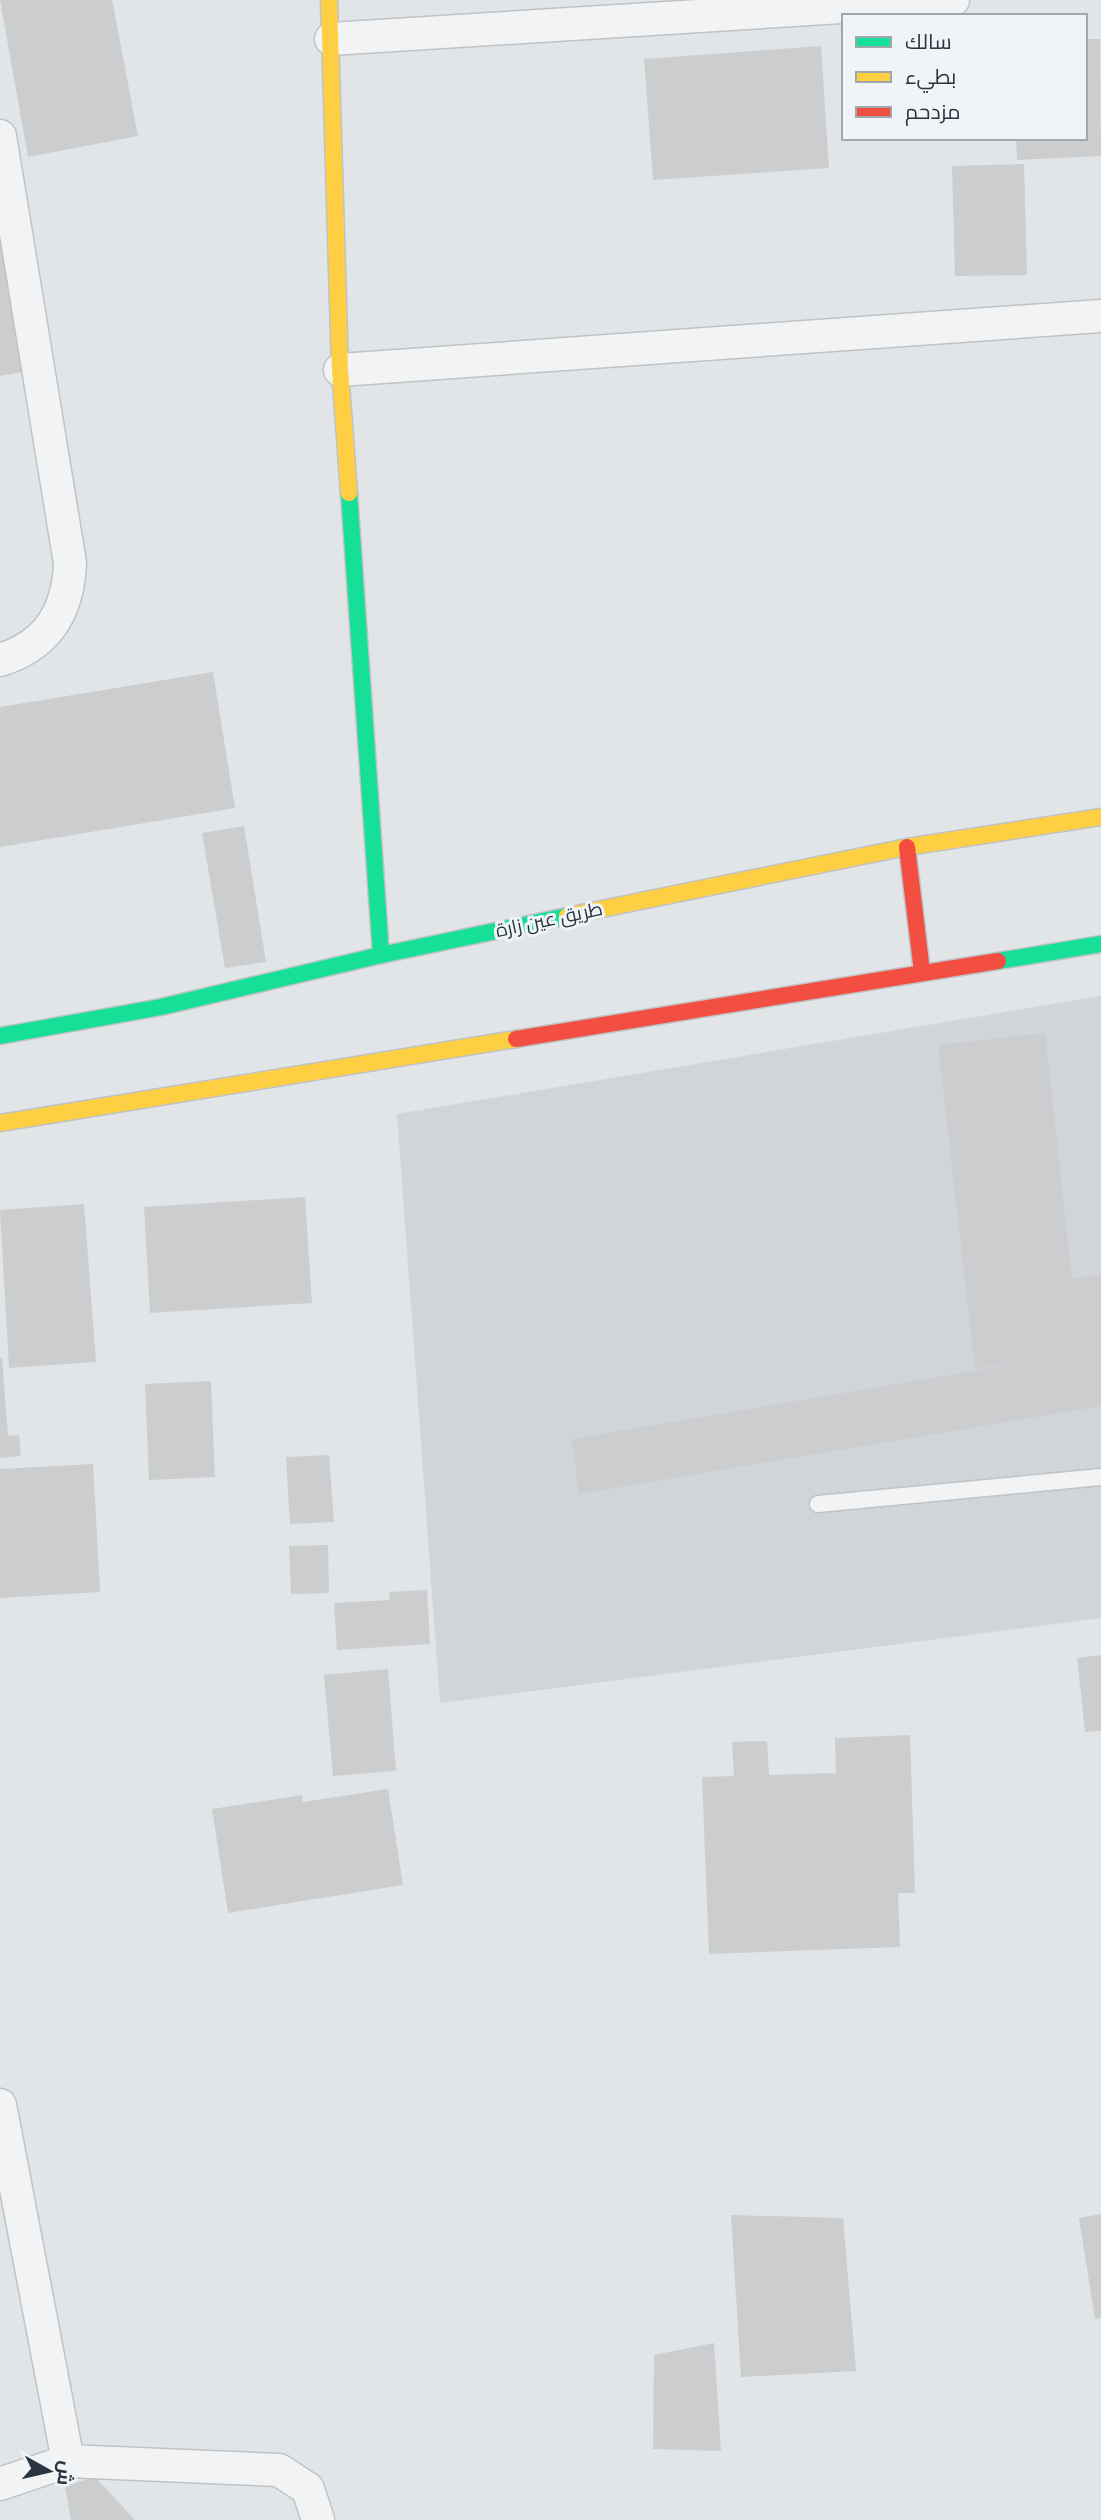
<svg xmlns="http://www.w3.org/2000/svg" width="1101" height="2520" font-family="'IBM Plex Sans',Cairo,sans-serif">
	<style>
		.built { fill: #d1d5da }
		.building { fill: #cbcdcf }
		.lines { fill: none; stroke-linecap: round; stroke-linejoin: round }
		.lane-casing { stroke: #c0c3c5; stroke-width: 19 }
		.street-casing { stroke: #c0c3c5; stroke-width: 35 }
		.fast-casing { stroke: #c0c3c5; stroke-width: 19 }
		.slow-casing { stroke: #c0c3c5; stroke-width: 19 }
		.jam-casing { stroke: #c0c3c5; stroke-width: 19 }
		.lane { stroke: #f1f3f4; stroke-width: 16 }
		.street { stroke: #f1f3f4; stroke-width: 32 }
		.fast { stroke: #16e098; stroke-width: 16 }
		.slow { stroke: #ffcf43; stroke-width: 16 }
		.jam { stroke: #f24e42; stroke-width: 16 }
		.labels { text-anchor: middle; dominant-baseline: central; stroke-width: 6; stroke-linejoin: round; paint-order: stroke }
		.street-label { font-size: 19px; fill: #293540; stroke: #f0f4f7 }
	</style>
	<rect width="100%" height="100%" fill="#e2e5e7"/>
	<path class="built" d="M 1101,996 L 1101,1618 L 440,1703 L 397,1114 Z"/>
	<g class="building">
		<path d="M 0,0 L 112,0 L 138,136 L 28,157 Z"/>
		<path d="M 1085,39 L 1100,39 L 1101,156 L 1017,160 L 1016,138 L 1085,138 Z"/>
		<path d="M 821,46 L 829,168 L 653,180 L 644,59 Z"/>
		<path d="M 1024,164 L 1027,275 L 955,276 L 952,166 Z"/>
		<path d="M 0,224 L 27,371 L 0,376 Z"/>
		<path d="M 213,672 L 235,808 L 0,847 L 0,707 Z"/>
		<path d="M 244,826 L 266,962 L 225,968 L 202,833 Z"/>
		<path d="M 1045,1033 L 1072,1279 L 1101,1274 L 1101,1406 L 579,1494 L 572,1439 L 1056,1357 L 975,1369 L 938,1045 Z"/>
		<path d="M 305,1197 L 312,1303 L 150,1313 L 144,1207 Z"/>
		<path d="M 84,1204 L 96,1362 L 9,1368 L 0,1210 Z"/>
		<path d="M 0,1358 L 2,1358 L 8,1436 L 19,1435 L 21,1456 L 0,1458 Z"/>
		<path d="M 211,1381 L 215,1477 L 149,1480 L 145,1384 Z"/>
		<path d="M 329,1455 L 334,1522 L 290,1524 L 286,1457 Z"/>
		<path d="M 93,1464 L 100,1592 L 0,1598 L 0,1469 Z"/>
		<path d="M 328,1545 L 329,1593 L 291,1594 L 289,1546 Z"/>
		<path d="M 427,1590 L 430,1644 L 337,1650 L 334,1603 L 390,1600 L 389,1592 Z"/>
		<path d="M 1101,1655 L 1101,1731 L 1085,1732 L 1077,1658 Z"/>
		<path d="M 388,1669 L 396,1771 L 333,1776 L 324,1675 Z"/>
		<path d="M 910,1735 L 915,1893 L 898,1893 L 900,1947 L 709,1954 L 702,1777 L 734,1776 L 732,1742 L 767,1741 L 769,1775 L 836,1773 L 835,1738 Z"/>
		<path d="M 388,1789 L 403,1885 L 228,1913 L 212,1809 L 302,1795 L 303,1802 Z"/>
		<path d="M 1101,2214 L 1101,2318 L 1095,2319 L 1079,2218 Z"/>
		<path d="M 731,2215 L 843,2218 L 856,2371 L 741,2377 Z"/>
		<path d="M 714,2343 L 721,2451 L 653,2449 L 654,2355 Z"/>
		<path d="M 95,2477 L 135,2520 L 71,2520 L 65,2486 Z"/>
	</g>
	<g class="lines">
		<g class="lane-casing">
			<path id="lane" d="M 818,1504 L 1101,1477"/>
		</g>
		<g class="street-casing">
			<g id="street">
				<path d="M 331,39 L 953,0"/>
				<path d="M 0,136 L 70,563 C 68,612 48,645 0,660"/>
				<path d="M 340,370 L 1101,316"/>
				<path d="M 0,2105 L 68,2461 L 0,2484"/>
				<path d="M 68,2461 L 279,2470 L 308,2489 L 318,2520"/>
			</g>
		</g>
		<g class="fast-casing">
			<g id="fast">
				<path d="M 349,493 L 381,955"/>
				<path d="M 998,961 L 1101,944"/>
				<path d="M 0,1036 L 161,1007 L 381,955 L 567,916"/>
			</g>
		</g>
		<g class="slow-casing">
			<g id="slow">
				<path d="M 329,0 L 340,370 L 349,493"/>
				<path d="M 567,916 L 907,847 L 1101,817"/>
				<path d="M 0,1123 L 516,1039"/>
			</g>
		</g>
		<g class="jam-casing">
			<g id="jam">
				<path d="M 907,847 L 922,972"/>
				<path d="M 516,1039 L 998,961"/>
			</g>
		</g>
		<use href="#lane" class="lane"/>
		<use href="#street" class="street"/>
		<use href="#fast" class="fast"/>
		<use href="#slow" class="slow"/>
		<use href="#jam" class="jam"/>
	</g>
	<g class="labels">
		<g class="street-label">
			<text transform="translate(549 919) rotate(-12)">طريق عين زارة</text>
		</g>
	</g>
	<rect x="842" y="14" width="245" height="126" fill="#f0f4f7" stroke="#a0a8ae" stroke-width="2"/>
	<rect x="856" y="37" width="35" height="10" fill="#16e098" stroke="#a0a8ae" stroke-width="2"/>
	<text x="905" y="49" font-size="21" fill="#293540">سالك</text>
	<rect x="856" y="72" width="35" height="10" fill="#ffcf43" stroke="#a0a8ae" stroke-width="2"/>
	<text x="905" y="84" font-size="21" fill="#293540">بطيء</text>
	<rect x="856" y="107" width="35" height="10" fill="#f24e42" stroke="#a0a8ae" stroke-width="2"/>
	<text x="905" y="119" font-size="21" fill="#293540">مزدحم</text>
	<g transform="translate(49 2471) rotate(98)" stroke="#f0f4f7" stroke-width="5" paint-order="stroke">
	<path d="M0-5L12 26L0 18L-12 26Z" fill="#293540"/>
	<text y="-10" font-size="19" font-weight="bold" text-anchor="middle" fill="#293540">ش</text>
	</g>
</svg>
